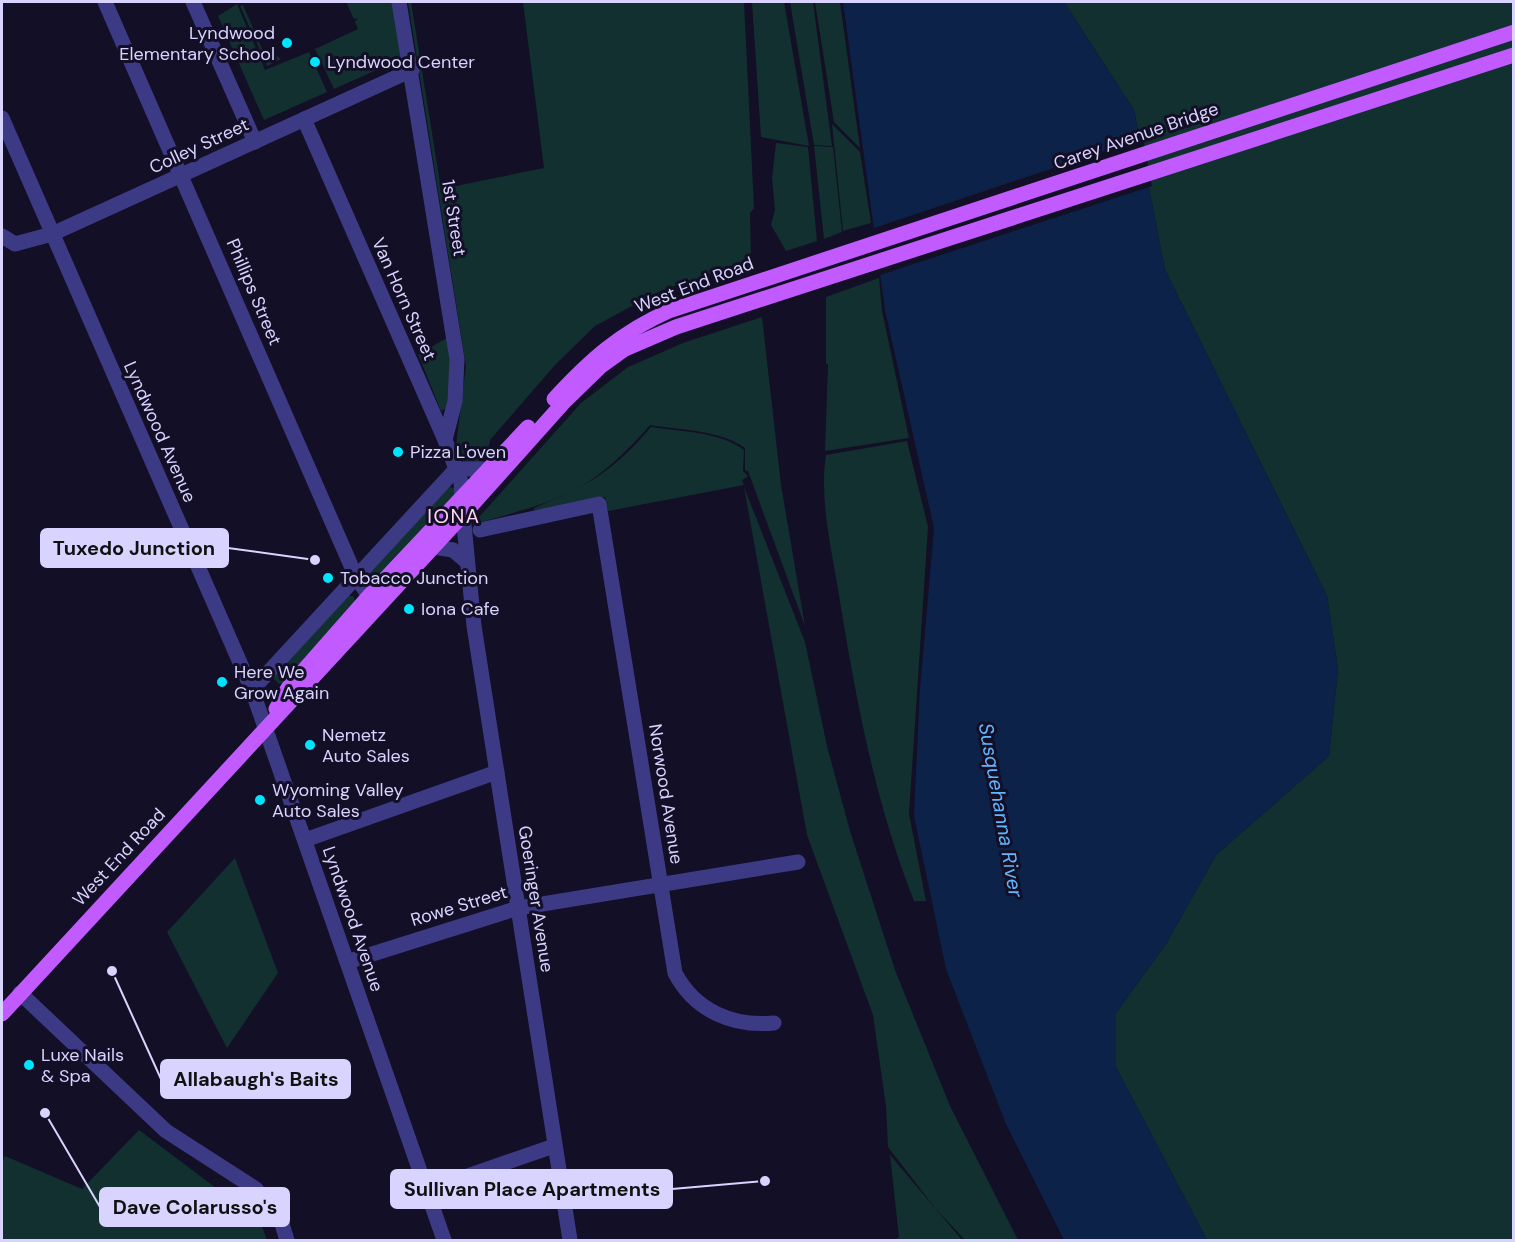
<svg xmlns="http://www.w3.org/2000/svg" width="1515" height="1242" font-family="'DM Sans',sans-serif">
	<style>
		.green { fill: #12302f }
		.water { fill: #0c2248 }
		.pier { fill: #130f26 }
		.lines { fill: none; stroke-linecap: round; stroke-linejoin: round }
		.minor { stroke: #3d3a85; stroke-width: 15 }
		.major { stroke: #c25bff; stroke-width: 15 }
		.poi-dot { fill: #00e5ff; stroke: #130f26; stroke-width: 2 }
		.labels { text-anchor: middle; dominant-baseline: central; stroke-width: 6; stroke-linejoin: round; paint-order: stroke }
		.poi-label { font-size: 18px; fill: #d9d4ff; stroke: #130f26; text-anchor: start }
		.street-label { font-size: 18px; fill: #d9d4ff; stroke: #130f26 }
		.neighbourhood-label { font-size: 20px; letter-spacing: 1.5px; fill: #ffd6f0; stroke: #130f26 }
		.water-label { font-size: 20px; font-style: italic; fill: #62b6ff; stroke: #130f26 }
		.leader { fill: none; stroke: #d9d4ff; stroke-width: 2 }
		.callout-dot { fill: #d9d4ff; stroke: #130f26; stroke-width: 2 }
		.callout { fill: #d9d4ff; stroke: #d9d4ff; stroke-width: 2 }
		.callout-label { font-size: 20px; text-anchor: middle; font-weight: bold; fill: #111 }
	</style>
	<rect width="100%" height="100%" fill="#130f26"/>
	<g class="green">
		<path d="M 346,2 L 393,2 L 401,59 L 334,89 L 315,49 L 358,29 L 355,22 L 358,18 L 354,19 Z"/>
		<path d="M 408,2 L 411,2 L 441,189 L 544,168 L 523,2 L 744,2 L 754,208 L 750,213 L 751,260 L 660,291 L 595,326 L 555,365 L 490,440 L 487,455 L 480,463 L 463,462 L 455,453 L 466,366 Z"/>
		<path d="M 752,2 L 784,2 L 809,146 L 761,137 Z"/>
		<path d="M 790,2 L 813,2 L 832,146 L 814,145 Z"/>
		<path d="M 815,2 L 840,2 L 860,148 L 834,122 Z"/>
		<path d="M 1064,2 L 1513,2 L 1513,1240 L 1207,1240 L 1116,1067 L 1116,1013 L 1166,944 L 1216,855 L 1329,756 L 1338,669 L 1327,596 L 1165,270 L 1134,110 Z"/>
		<path d="M 237,4 L 265,70 L 309,52 L 327,92 L 264,120 L 218,16 Z"/>
		<path d="M 243,5 L 267,60 L 277,56 L 281,59 L 267,66 L 240,6 Z"/>
		<path d="M 832,124 L 860,152 L 871,223 L 843,231 Z"/>
		<path d="M 776,143 L 808,147 L 817,241 L 786,251 L 771,225 L 775,210 L 772,178 Z"/>
		<path d="M 814,146 L 833,147 L 842,232 L 824,239 Z"/>
		<path d="M 879,278 L 882,311 L 909,438 L 825,451 L 828,364 L 826,364 L 826,297 Z"/>
		<path d="M 762,317 L 781,485 L 805,626 L 748,471 L 745,470 L 745,448 C 720,430 681,430 650,425 C 631,447 610,468 585,484 C 554,504 507,514 472,525 L 581,403 L 628,367 L 683,343 Z"/>
		<path d="M 447,338 C 450,362 454,387 445,409 L 441,411 L 418,354 Z"/>
		<path d="M 651,427 C 680,432 719,431 744,450 L 743,471 L 748,476 L 742,480 L 744,485 L 608,511 L 605,497 L 535,513 L 534,508 C 587,486 613,472 651,427 Z"/>
		<path d="M 907,441 L 928,527 L 909,814 L 926,901 L 914,901 C 875,802 856,700 839,595 C 832,550 819,501 826,455 Z"/>
		<path d="M 448,487 L 455,488 L 458,493 L 374,583 L 370,582 L 367,576 Z"/>
		<path d="M 744,487 L 805,642 L 827,746 L 850,831 L 895,970 L 950,1106 L 1018,1240 L 965,1240 L 935,1208 L 888,1147 L 886,1106 L 873,1015 L 807,835 Z"/>
		<path d="M 347,596 L 353,596 L 356,602 L 284,682 L 279,684 L 272,677 Z"/>
		<path d="M 235,858 L 278,973 L 227,1048 L 167,932 Z"/>
		<path d="M 139,1130 L 260,1221 L 267,1240 L 2,1240 L 2,1162 L 5,1156 L 82,1189 Z"/>
		<path d="M 890,1155 L 962,1240 L 896,1240 L 899,1237 Z"/>
	</g>
	<path class="water" d="M 843,2 L 1064,2 L 1134,110 L 1165,270 L 1327,596 L 1338,669 L 1329,756 L 1216,855 L 1166,944 L 1116,1013 L 1116,1067 L 1207,1240 L 1064,1240 L 1006,1124 L 946,969 L 914,816 L 920,689 L 934,528 L 885,310 Z"/>
	<path class="pier" d="M 1143,138 L 1152,186 L 877,276 L 871,229 Z"/>
	<g class="lines">
		<g class="minor">
			<path d="M 105,2 L 356,577 L 369,596"/>
			<path d="M 193,2 L 255,142"/>
			<path d="M 399,2 L 457,359 L 455,401 L 445,440"/>
			<path d="M 2,118 L 252,690 L 444,1240"/>
			<path d="M 304,119 L 445,440 L 461,482 L 462,496"/>
			<path d="M 2,236 L 15,244 L 52,234 L 412,70"/>
			<path d="M 456,469 L 489,469"/>
			<path d="M 463,515 L 474,626 L 570,1240"/>
			<path d="M 480,530 L 599,504 L 675,973 C 695,1011 733,1027 774,1023"/>
			<path d="M 434,547 L 453,550 L 467,562"/>
			<path d="M 252,690 L 456,469"/>
			<path d="M 305,840 L 497,772"/>
			<path d="M 347,962 L 518,908 L 798,862"/>
			<path d="M 20,993 L 166,1131 L 256,1189 L 282,1224 L 287,1240"/>
			<path d="M 427,1190 L 554,1146"/>
		</g>
		<g class="major">
			<path d="M 554,399 C 589,361 621,332 669,311 L 1514,32"/>
			<path d="M 276,709 L 288,688 L 369,596 L 528,427"/>
			<path d="M 2,1014 L 463,515 L 565,401 L 600,367 L 625,349 L 676,327 L 1514,55"/>
		</g>
	</g>
	<g class="poi-dot">
		<circle cx="287" cy="43" r="6"/>
		<circle cx="315" cy="62" r="6"/>
		<circle cx="398" cy="452" r="6"/>
		<circle cx="328" cy="578" r="6"/>
		<circle cx="409" cy="609" r="6"/>
		<circle cx="222" cy="682" r="6"/>
		<circle cx="310" cy="745" r="6"/>
		<circle cx="260" cy="800" r="6"/>
		<circle cx="29" cy="1065" r="6"/>
	</g>
	<g class="labels">
		<g class="poi-label">
			<text x="275" y="33" text-anchor="end">Lyndwood<tspan x="275" dy="21">Elementary School</tspan></text>
			<text x="327" y="62">Lyndwood Center</text>
			<text x="410" y="452">Pizza L'oven</text>
			<text x="340" y="578">Tobacco Junction</text>
			<text x="421" y="609">Iona Cafe</text>
			<text x="234" y="672">Here We<tspan x="234" dy="21">Grow Again</tspan></text>
			<text x="322" y="735">Nemetz<tspan x="322" dy="21">Auto Sales</tspan></text>
			<text x="272" y="790">Wyoming Valley<tspan x="272" dy="21">Auto Sales</tspan></text>
			<text x="41" y="1055">Luxe Nails<tspan x="41" dy="21">&amp; Spa</tspan></text>
		</g>
		<g class="street-label">
			<text transform="translate(1136 136) rotate(-19)">Carey Avenue Bridge</text>
			<text transform="translate(199 146) rotate(-25)">Colley Street</text>
			<text transform="translate(454 218) rotate(81)">1st Street</text>
			<text transform="translate(694 285) rotate(-21)">West End Road</text>
			<text transform="translate(254 292) rotate(67)">Phillips Street</text>
			<text transform="translate(404 299) rotate(66)">Van Horn Street</text>
			<text transform="translate(160 432) rotate(66)">Lyndwood Avenue</text>
			<text transform="translate(666 794) rotate(81)">Norwood Avenue</text>
			<text transform="translate(119 857) rotate(-47)">West End Road</text>
			<text transform="translate(536 899) rotate(81)">Goeringer Avenue</text>
			<text transform="translate(459 906) rotate(-17)">Rowe Street</text>
			<text transform="translate(353 919) rotate(71)">Lyndwood Avenue</text>
		</g>
		<g class="neighbourhood-label">
			<text x="454" y="516">IONA</text>
		</g>
		<g class="water-label">
			<text transform="translate(1001 810) rotate(80)">Susquehanna River</text>
		</g>
	</g>
	<path class="leader" d="M315 560L228 548M112 971L161 1079M765 1181L672 1189M45 1113L100 1207"/>
	<g class="callout-dot">
		<circle cx="315" cy="560" r="6"/>
		<circle cx="112" cy="971" r="6"/>
		<circle cx="765" cy="1181" r="6"/>
		<circle cx="45" cy="1113" r="6"/>
	</g>
	<g class="callout">
		<rect x="41" y="529" width="187" height="38" rx="6"/>
		<rect x="161" y="1060" width="189" height="38" rx="6"/>
		<rect x="391" y="1170" width="281" height="38" rx="6"/>
		<rect x="100" y="1188" width="189" height="38" rx="6"/>
	</g>
	<g class="callout-label">
		<text x="134" y="555">Tuxedo Junction</text>
		<text x="256" y="1086">Allabaugh's Baits</text>
		<text x="532" y="1196">Sullivan Place Apartments</text>
		<text x="195" y="1214">Dave Colarusso's</text>
	</g>
	<rect width="1515" height="1242" fill="none" stroke="#d9d4ff" stroke-width="6"/>
</svg>
